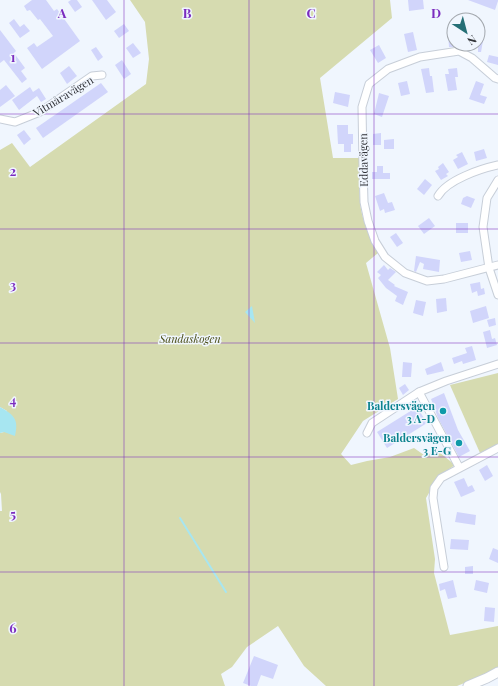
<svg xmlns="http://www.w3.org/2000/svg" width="498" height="686" font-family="'Playfair Display',serif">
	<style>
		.green { fill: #d6dbb0 }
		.water { fill: #a7e6f1 }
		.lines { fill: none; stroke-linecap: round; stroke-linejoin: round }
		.stream { stroke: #a7e6f1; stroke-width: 2 }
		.building { fill: #d1d5fb }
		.minor-casing { stroke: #c7ced8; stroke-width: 9 }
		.tertiary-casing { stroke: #c7ced8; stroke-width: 11 }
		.minor { stroke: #fff; stroke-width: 7 }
		.tertiary { stroke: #fff; stroke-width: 9 }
		.grid { fill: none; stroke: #7b2cbf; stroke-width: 1; stroke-opacity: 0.55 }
		.culture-dot { fill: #0f9aa8; stroke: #f0f6fe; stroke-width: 1.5 }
		.labels { text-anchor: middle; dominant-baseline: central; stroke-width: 3; stroke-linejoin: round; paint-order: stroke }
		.street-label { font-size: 11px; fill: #303237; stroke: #f0f6fe }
		.park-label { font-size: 11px; font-style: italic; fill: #494c15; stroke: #f0f6fe }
		.culture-label { font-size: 11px; font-weight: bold; fill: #0d838f; stroke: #f0f6fe; text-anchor: end }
		.grid-label { font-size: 13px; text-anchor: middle; font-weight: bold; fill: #7b2cbf; stroke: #f0f6fe; stroke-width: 3; stroke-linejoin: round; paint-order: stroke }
	</style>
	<rect width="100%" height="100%" fill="#f0f6fe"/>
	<g class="green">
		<path d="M 130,0 L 390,0 L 392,18 L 320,78 L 333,158 L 359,158 C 359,172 359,187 360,201 C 361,219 370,237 378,253 L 366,263 L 390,348 L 398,399 L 363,421 L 341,454 L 351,465 L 367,461 L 390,457 L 414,448 L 424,455 L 439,452 L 455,465 L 439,476 L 426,498 L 435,559 L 434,573 L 450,635 L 498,626 L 498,667 L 484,675 L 457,686 L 326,686 L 304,666 L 278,626 L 247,647 L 232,667 L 221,674 L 225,686 L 0,686 L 0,511 L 2,511 L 1,494 L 0,492 L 0,433 L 4,432 L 7,411 L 0,407 L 0,150 L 12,143 L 30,167 L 146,84 L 149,59 L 145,22 Z"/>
		<path d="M 498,373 L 498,444 L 480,453 L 450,385 Z"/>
	</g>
	<g class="water">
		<path d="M 252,306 L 255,323 L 245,312 Z"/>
		<path d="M 0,407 C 14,415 19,419 15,436 L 4,432 L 0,433 Z"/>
	</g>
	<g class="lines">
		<path class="stream" d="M 180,518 L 226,592"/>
	</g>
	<g class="building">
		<path d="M 32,0 L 46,0 L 54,11 L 57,9 L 80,41 L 42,69 L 27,48 L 34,43 L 37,47 L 53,36 L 40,19 L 38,20 L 30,10 L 27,11 L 24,6 Z"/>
		<path d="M 71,0 L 77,0 L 82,7 L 75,12 L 68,2 Z"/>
		<path d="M 92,0 L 107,0 L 116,12 L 106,20 Z"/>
		<path d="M 408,0 L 423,0 L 424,9 L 409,11 Z"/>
		<path d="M 468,0 L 498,0 L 498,1 L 495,10 Z"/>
		<path d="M 14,19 L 20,27 L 24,24 L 30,31 L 20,38 L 9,23 Z"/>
		<path d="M 124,24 L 129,31 L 119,38 L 114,31 Z"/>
		<path d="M 478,28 L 485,30 L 481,52 L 478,52 Z"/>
		<path d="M 0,30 L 16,51 L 14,53 L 25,68 L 21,71 L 27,79 L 22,83 L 4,60 L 0,63 Z"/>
		<path d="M 413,32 L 417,50 L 408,52 L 404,34 Z"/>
		<path d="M 454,32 L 454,47 L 449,47 L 448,33 Z"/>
		<path d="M 133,43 L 141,53 L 133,58 L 126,48 Z"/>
		<path d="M 379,45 L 386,58 L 378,63 L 370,50 Z"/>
		<path d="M 96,47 L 103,57 L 98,61 L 91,50 Z"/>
		<path d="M 489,55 L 498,57 L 498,65 L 487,62 Z"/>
		<path d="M 122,60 L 131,74 L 124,79 L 115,65 Z"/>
		<path d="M 69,66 L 77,76 L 67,84 L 60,73 Z"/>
		<path d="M 429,68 L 430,76 L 432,76 L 434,92 L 426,93 L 421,69 Z"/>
		<path d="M 457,68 L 458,77 L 455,77 L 457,90 L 448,91 L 445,74 L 449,74 L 448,69 Z"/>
		<path d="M 407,81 L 410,94 L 401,96 L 398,83 Z"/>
		<path d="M 476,81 L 484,84 L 480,95 L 487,97 L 484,104 L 469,99 Z"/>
		<path d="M 101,83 L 108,92 L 43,138 L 36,128 Z"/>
		<path d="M 6,85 L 15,96 L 0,107 L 0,90 Z"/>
		<path d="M 30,87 L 33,92 L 39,88 L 46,99 L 41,102 L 37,96 L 19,110 L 12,100 Z"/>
		<path d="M 335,92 L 350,95 L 348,107 L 333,103 Z"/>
		<path d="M 379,93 L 389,96 L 382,117 L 374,114 Z"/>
		<path d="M 337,125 L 348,125 L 348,134 L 353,134 L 353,144 L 351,144 L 351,152 L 344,152 L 344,144 L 338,144 Z"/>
		<path d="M 24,130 L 31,139 L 24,145 L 17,135 Z"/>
		<path d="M 381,133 L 381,145 L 373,145 L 373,134 Z"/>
		<path d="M 394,139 L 394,149 L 384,149 L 384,140 Z"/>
		<path d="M 484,149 L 487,158 L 476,161 L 474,152 Z"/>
		<path d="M 462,152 L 468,164 L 458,169 L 453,160 L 458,157 L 456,155 Z"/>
		<path d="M 443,163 L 449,172 L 446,174 L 448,176 L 441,180 L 435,171 L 439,169 L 438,167 Z"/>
		<path d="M 377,166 L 383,166 L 383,173 L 390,173 L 390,179 L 372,179 L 372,172 L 377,172 Z"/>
		<path d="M 425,179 L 432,185 L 424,195 L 417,189 Z"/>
		<path d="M 384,193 L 388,203 L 392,202 L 395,210 L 385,213 L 384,209 L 380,211 L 375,196 Z"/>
		<path d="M 467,196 L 475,199 L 471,208 L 461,204 L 463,198 Z"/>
		<path d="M 429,218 L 435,226 L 424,234 L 418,226 Z"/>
		<rect x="456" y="223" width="12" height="10"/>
		<path d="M 396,233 L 403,243 L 397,247 L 390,237 Z"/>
		<path d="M 470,251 L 472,260 L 461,262 L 459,253 Z"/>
		<path d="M 416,256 L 440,260 L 439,272 L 423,269 L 424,264 L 420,262 L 416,272 L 414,271 Z"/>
		<path d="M 384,265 L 388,270 L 390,268 L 396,272 L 388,280 L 395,285 L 394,286 L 408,292 L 403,305 L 395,301 L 397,296 L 386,288 L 378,278 L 381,275 L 377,272 Z"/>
		<path d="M 480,282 L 481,289 L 484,288 L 485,294 L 478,296 L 477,291 L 472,293 L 470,284 Z"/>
		<path d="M 446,298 L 447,311 L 437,313 L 436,299 Z"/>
		<path d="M 416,300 L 426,302 L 423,316 L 413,313 Z"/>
		<path d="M 486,306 L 489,318 L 473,323 L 470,311 Z"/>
		<path d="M 495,318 L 496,325 L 489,327 L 487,320 Z"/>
		<path d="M 490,330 L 492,339 L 495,338 L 497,345 L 487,348 L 483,332 Z"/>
		<path d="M 472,346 L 476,360 L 463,364 L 462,361 L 454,364 L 452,358 L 467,353 L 465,348 Z"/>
		<path d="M 403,362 L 412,363 L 411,377 L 402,377 Z"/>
		<path d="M 441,362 L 444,371 L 427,375 L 425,369 Z"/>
		<path d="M 405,384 L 409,390 L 403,395 L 399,388 Z"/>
		<path d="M 444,393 L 458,430 L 470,451 L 459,457 L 438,418 L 431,399 Z"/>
		<path d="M 417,407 L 427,423 L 387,448 L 377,432 Z"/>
		<path d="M 487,465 L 493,476 L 485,481 L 479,470 Z"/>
		<path d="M 464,478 L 468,487 L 472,485 L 475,491 L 461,497 L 454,482 Z"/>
		<path d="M 457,512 L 476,515 L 475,525 L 455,522 Z"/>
		<path d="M 451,539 L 469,540 L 468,550 L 450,549 Z"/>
		<path d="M 493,548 L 498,550 L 498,563 L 489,559 Z"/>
		<path d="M 473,566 L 473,574 L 465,574 L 465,567 Z"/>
		<path d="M 453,580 L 457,597 L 448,599 L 445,589 L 440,591 L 439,584 Z"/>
		<path d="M 476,580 L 489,583 L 487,593 L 474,590 Z"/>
		<path d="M 485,607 L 495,608 L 494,622 L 484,621 Z"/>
		<path d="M 254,656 L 278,665 L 273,679 L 261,675 L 257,686 L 251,686 L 243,683 Z"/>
	</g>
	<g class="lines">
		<g class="minor-casing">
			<g id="minor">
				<path d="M 498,79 L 495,78 L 472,58 L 459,51 L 420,57 L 388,69 L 369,84 L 362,107 L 363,165 L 364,202 L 368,221 L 375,241 L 385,257 L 405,273 L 427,281 L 444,279 L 498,265"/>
				<path d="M 0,119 L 15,122 L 40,112 L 92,76 L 102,75"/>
				<path d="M 498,180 L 487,198 L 483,227 L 489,268 L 498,295"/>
				<path d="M 438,196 C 447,180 480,169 498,165"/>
				<path d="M 419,392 L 459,467"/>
				<path d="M 367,433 L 372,423 L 419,392 L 446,381 L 498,364"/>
				<path d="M 444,567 L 433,498 L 434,488 L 441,478 L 498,448"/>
			</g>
		</g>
		<g class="tertiary-casing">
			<path id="tertiary" d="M 468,686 L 487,678 L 498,672"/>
		</g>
		<use href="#minor" class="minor"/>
		<use href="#tertiary" class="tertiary"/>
	</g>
	<path class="grid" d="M 124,0 L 124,686M 249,0 L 249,686M 374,0 L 374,686M 0,114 L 498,114M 0,229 L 498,229M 0,343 L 498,343M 0,457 L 498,457M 0,572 L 498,572"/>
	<g class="culture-dot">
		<circle cx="443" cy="411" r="4"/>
		<circle cx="459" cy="443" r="4"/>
	</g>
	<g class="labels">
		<g class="street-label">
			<text transform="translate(63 96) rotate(-31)">Vitmåravägen</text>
			<text transform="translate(363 160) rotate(-91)">Eddavägen</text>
		</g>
		<g class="park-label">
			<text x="190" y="338">Sandaskogen</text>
		</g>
		<g class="culture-label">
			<text x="435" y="405">Baldersvägen<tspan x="435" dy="13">3 A-D</tspan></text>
			<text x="451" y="437">Baldersvägen<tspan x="451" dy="13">3 E-G</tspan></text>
		</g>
	</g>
	<g class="grid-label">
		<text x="62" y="18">A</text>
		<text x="187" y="18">B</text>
		<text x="311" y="18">C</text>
		<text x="436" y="18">D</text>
		<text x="13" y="62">1</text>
		<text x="13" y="176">2</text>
		<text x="13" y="290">3</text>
		<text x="13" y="405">4</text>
		<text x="13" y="519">5</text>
		<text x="13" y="633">6</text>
	</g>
	<g transform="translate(466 32) rotate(144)"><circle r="19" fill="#f0f6fe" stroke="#a3a8ae"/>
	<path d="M0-3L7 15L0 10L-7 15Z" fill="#256f76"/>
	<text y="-6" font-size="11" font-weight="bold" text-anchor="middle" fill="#303237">N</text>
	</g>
</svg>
